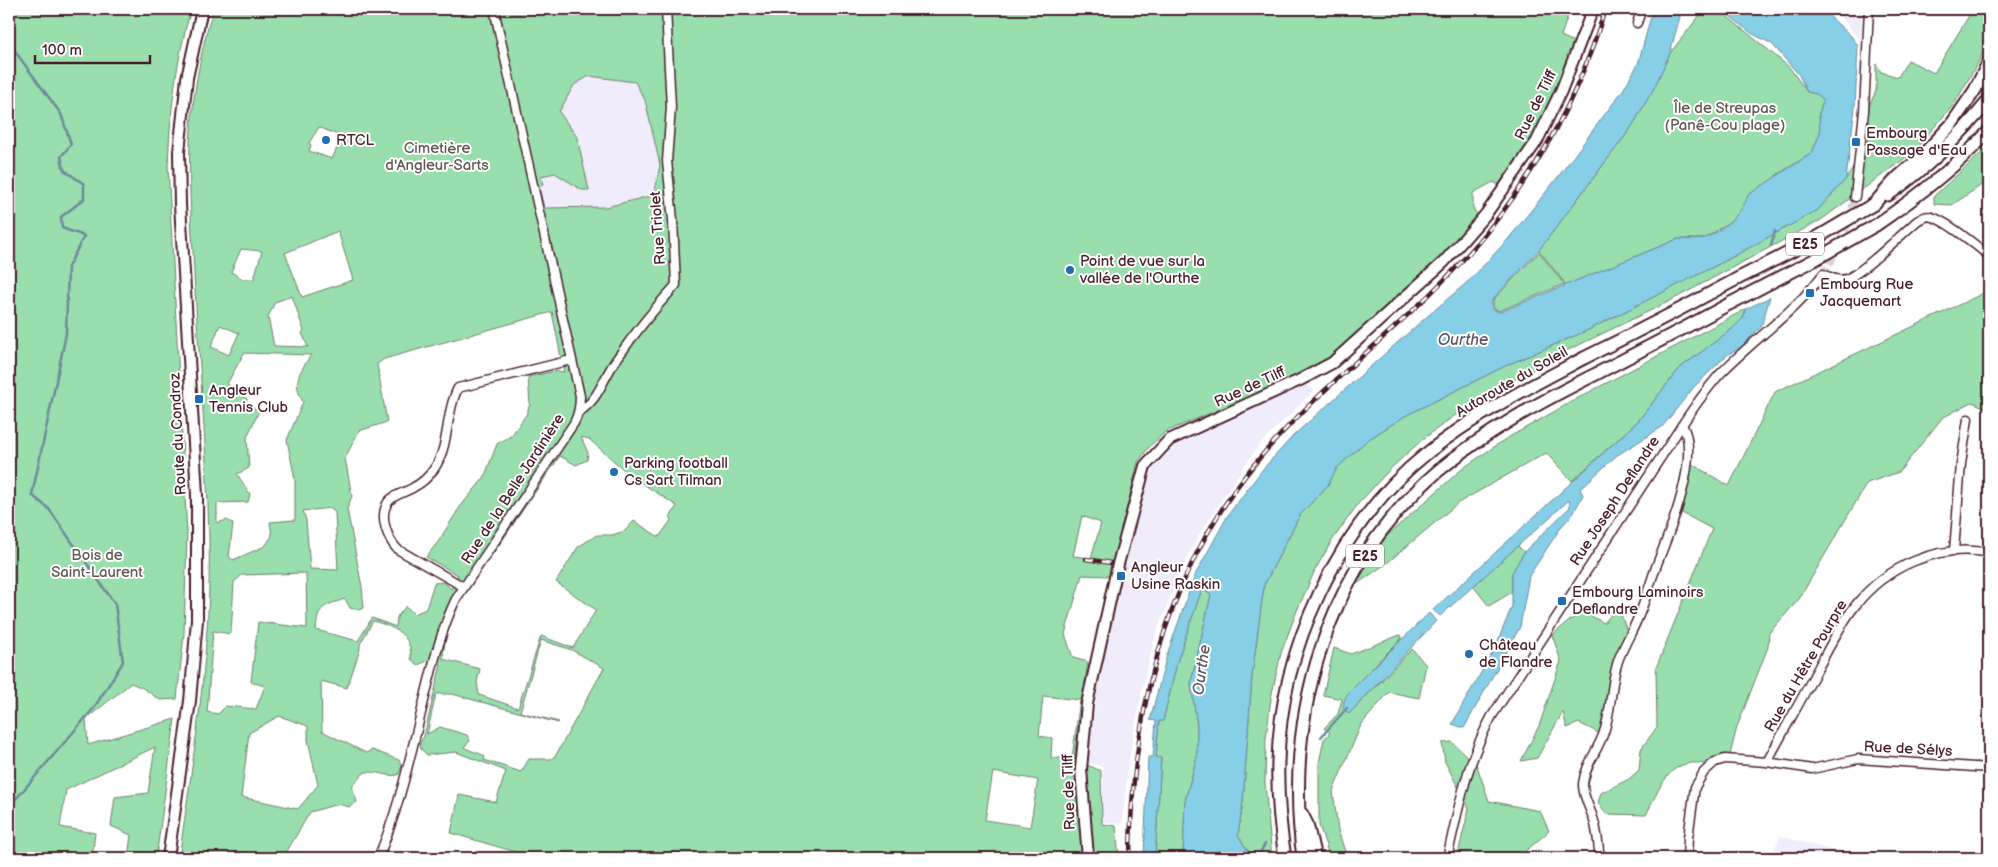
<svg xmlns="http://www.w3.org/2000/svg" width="1998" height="867" font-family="'Balsamiq Sans',sans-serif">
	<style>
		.built { fill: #f0ecfb }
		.green { fill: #98dfad; stroke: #717f6c; fill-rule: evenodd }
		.water { fill: #86cfe7; stroke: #6e899c }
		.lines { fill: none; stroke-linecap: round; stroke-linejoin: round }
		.stream { stroke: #6e899c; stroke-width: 2.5 }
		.minor-tunnel { stroke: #dbd2d5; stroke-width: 8; stroke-dasharray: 8 4; stroke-linecap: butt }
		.minor-casing { stroke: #4a1f2b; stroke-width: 11 }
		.major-casing { stroke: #4a1f2b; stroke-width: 14 }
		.highway-casing { stroke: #4a1f2b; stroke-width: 15 }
		.minor { stroke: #fff; stroke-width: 8 }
		.major { stroke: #fff; stroke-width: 10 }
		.highway { stroke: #fff; stroke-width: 11 }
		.rail-casing { stroke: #4a1f2b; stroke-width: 4.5 }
		.rail { stroke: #fff; stroke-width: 2.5; stroke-dasharray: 8; stroke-linecap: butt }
		.highway-bridge-casing { stroke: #4a1f2b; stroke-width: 15; stroke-linecap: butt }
		.highway-bridge { stroke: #fff; stroke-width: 11 }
		.poi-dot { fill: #1f6fb2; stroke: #fff; stroke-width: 2 }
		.labels { text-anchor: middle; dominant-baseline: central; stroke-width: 4; stroke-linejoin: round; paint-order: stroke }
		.shield { fill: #fff; stroke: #80626b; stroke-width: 1 }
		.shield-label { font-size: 14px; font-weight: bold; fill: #4a1f2b }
		.street-label { font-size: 15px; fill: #4a1f2b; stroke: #fff }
		.park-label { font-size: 15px; fill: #615952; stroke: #fff }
		.poi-label { font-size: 15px; fill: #4a1f2b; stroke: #fff; text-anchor: start }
		.water-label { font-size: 16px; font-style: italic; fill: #5c5463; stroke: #fff }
	</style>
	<rect width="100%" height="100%" fill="#fff"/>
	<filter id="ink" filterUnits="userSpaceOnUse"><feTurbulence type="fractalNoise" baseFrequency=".02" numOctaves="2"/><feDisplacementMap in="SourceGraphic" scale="10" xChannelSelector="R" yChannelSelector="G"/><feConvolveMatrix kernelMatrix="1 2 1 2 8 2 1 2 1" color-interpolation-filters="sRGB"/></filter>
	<g filter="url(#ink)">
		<g class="built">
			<path d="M 1834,9 L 1864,9 L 1860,40 L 1839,15 Z"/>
			<path d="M 589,76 L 635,81 L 645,100 L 660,165 L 654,196 L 606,207 L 544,208 L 539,187 L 543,183 L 541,176 L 555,173 L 582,190 L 577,137 L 559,112 L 574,85 Z"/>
			<path d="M 1301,382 L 1315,390 L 1260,444 L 1242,469 L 1200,533 L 1181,570 L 1155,637 L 1143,685 L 1129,759 L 1122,824 L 1102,822 L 1103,767 L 1086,762 L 1115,587 L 1147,467 L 1170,441 Z"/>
			<path d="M 1780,836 L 1859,858 L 1771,858 Z"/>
		</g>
		<g class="green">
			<path d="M 9,9 L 191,9 C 176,60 170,112 168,166 L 187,534 L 184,634 L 177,699 L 160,700 L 143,688 L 131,683 L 86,719 L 88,745 L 175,719 L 156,858 L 128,858 L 131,835 L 111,826 L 115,797 L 148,793 L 155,747 L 66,790 L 60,827 L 95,833 L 92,858 L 9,858 Z"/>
			<path d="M 213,9 L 1570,9 L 1561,36 L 1574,42 L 1534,140 L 1502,186 L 1493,182 L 1473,193 L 1473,208 L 1478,216 L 1435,269 L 1330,358 L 1298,377 L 1165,432 L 1149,447 L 1138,462 L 1109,581 L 1108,576 L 1082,575 L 1065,634 L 1073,658 L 1088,662 L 1074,759 L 1101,771 L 1102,824 L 1116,826 L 1119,858 L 536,858 L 451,833 L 459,795 L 496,802 L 506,771 L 456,752 L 427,755 L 421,749 L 420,743 L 424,736 L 441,664 L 429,660 L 418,665 L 411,659 C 412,634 394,627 373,621 L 360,644 L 360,649 L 347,688 L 321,681 L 322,731 L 366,753 L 372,750 L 399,760 L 402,766 L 398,775 C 387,777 377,771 365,772 L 352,786 L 357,802 L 349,807 L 338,804 L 310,812 L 283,858 L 179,858 C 194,752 212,646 209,538 C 207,450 199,361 194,273 C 192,224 187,175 191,127 C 194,87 202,47 213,9 ZM 589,76 L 635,82 L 645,100 L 660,165 L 654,195 L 606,207 L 544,208 L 539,187 L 543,184 L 541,176 L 555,173 L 582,190 L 589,190 L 577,137 L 559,112 L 574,85 ZM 319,127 L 342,137 L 332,159 L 309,151 L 311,145 L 309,143 ZM 338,231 L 353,280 L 302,297 L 285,253 ZM 241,249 L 262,251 L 254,279 L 243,279 L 231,272 ZM 292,296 L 304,331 L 302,333 L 308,347 L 274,346 L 268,317 L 275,302 ZM 552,312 L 564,372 L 555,371 L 528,377 L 530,404 L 526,415 L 511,436 L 497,444 L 484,478 L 460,507 L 438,542 L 426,557 L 458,575 L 451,589 L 444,582 L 434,583 L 426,609 L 414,614 L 406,606 L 397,617 L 396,627 L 372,618 L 358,641 L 316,630 C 318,606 323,606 345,599 L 350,608 L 359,610 L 364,608 L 362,587 L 347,509 L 352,496 L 345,458 L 359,431 L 387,422 L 377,364 L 384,359 ZM 220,325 L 239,333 L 229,355 L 211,347 ZM 244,353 L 311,355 C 299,373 292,382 303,402 L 287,440 L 295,479 L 295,520 L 270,522 L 272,536 L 265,546 L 233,560 L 229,557 L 233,524 L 227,520 L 217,523 L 217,503 L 248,502 L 250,494 L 237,474 L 249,468 L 247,437 L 259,411 L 246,403 L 247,399 C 240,394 235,388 227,384 ZM 581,437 L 589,439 L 631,476 L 677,506 L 670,517 L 672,519 L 659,537 L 634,521 L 625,531 L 612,535 L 597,535 L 578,547 L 556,582 L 596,610 L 573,648 L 541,636 L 518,708 L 479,695 L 477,682 L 480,669 L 443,659 C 445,614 477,576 502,541 C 521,512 541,484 560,456 L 576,465 L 587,460 L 588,453 ZM 331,508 L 335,513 L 338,570 L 310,569 L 306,520 L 303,511 ZM 1082,516 L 1101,523 L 1091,558 L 1073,556 ZM 306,573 L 307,628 L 258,622 L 251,682 L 265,686 L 256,709 L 226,706 L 218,714 L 207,712 L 213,631 L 231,634 L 234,582 L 242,575 ZM 541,640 L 572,650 L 604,668 L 556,755 L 551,759 L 529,759 L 521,772 L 484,760 L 485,757 C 478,751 471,752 464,747 L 470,741 L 467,735 L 440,727 L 427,734 L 436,694 L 452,694 L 558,723 L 559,722 L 520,712 ZM 1043,696 L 1080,700 L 1072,758 L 1051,758 L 1052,738 L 1039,736 ZM 279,716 L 308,726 L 308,740 L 318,785 L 298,809 L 241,797 L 249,733 ZM 993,772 L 1038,780 L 1030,827 L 985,820 Z"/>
			<path d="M 1701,9 L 1718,9 L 1789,67 L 1807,92 L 1817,94 L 1824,100 L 1819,113 L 1820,133 L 1812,153 L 1777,175 L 1745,205 L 1735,218 L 1704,239 L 1678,239 L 1566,285 L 1539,250 L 1631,128 L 1654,88 L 1670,53 L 1700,15 Z"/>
			<path d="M 1973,9 L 1989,9 L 1989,38 L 1980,59 L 1955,103 L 1912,153 L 1821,220 L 1670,301 L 1560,354 L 1461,411 L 1423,439 L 1390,469 L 1358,504 L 1333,539 L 1315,570 L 1296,613 L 1281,653 L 1271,698 L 1266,738 L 1265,784 L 1272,858 L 1252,858 L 1238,835 L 1243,802 L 1252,676 L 1264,585 L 1300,515 L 1328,485 L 1337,468 L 1366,441 L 1405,416 L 1507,365 L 1586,331 L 1723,262 L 1818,210 L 1846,179 L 1867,146 L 1867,120 L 1869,106 L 1876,91 L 1876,64 L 1881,72 L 1898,77 L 1908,60 L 1934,73 Z"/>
			<path d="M 1989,146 L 1989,180 L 1952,205 L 1934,204 L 1934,196 Z"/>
			<path d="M 1539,252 L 1564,284 L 1499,311 L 1493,308 L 1493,300 Z"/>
			<path d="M 1986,292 L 1989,295 L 1989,409 L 1972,402 L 1942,418 L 1899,472 L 1867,483 L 1799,599 L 1769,633 L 1768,647 L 1737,727 L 1730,755 L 1707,761 L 1704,764 C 1669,756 1659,790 1646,815 L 1606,814 L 1598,803 L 1601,793 L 1629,779 L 1639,770 L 1641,749 L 1657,727 L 1656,668 L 1712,529 L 1682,513 L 1690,463 L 1729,486 L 1775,392 Z"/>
			<path d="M 1746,309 L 1743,318 L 1732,329 L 1680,368 L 1638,421 L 1572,481 L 1546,453 L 1458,503 L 1387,563 L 1357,584 L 1381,541 L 1462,469 L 1504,440 L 1580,397 Z"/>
			<path d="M 1518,546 L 1524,552 L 1512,573 L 1512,592 L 1489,606 L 1473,586 Z"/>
			<path d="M 1202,589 L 1211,595 L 1191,683 L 1197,726 L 1197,756 L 1185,801 L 1183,858 L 1155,858 L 1161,758 L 1156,757 L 1159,721 L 1163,721 L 1178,659 Z"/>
			<path d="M 1618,606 L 1629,637 L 1624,646 L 1603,735 L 1579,723 L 1567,728 L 1563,712 L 1537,758 L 1521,761 L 1539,726 L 1561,661 L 1552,635 L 1582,611 L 1604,623 Z"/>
			<path d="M 1400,635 L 1402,638 L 1349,691 L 1350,713 L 1412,649 L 1426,665 L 1419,698 L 1389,692 L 1361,725 L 1333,791 L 1338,830 L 1347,858 L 1330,858 L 1319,825 L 1319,763 L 1324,739 L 1330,733 L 1324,728 L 1338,714 L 1342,699 L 1323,695 L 1334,648 L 1351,654 Z"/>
			<path d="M 1452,742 L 1477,766 L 1489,801 L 1540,811 L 1549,831 L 1521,855 L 1519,858 L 1457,858 L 1469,808 L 1445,762 L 1442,743 Z"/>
		</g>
		<g class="water">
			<path d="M 1653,9 L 1682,9 L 1670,53 L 1654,88 L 1631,128 L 1539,250 L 1492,300 L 1492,309 L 1500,312 L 1678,239 C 1686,239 1698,241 1705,238 C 1722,231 1743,213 1748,195 L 1812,153 L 1820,133 L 1819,113 L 1824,100 L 1817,94 L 1807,92 L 1799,75 L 1772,44 L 1751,33 L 1721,9 L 1826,9 L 1828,15 L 1852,37 L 1858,46 L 1855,107 L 1846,179 L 1818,210 L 1723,262 L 1586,331 L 1507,365 L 1405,416 L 1366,441 L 1337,468 L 1328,485 L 1300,515 L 1264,585 L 1252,676 L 1243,802 L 1238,835 L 1252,858 L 1183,858 L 1185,801 L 1197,756 L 1197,726 L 1191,683 L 1211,595 L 1202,589 L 1178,659 L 1163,721 L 1159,721 L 1156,757 L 1161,758 L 1155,858 L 1144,858 L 1148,757 L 1153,757 L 1156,721 L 1150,720 L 1167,655 L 1195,575 L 1228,515 L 1262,470 L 1294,435 L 1416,326 L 1471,279 L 1509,238 L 1558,177 L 1623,90 L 1638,64 Z"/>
			<path d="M 1770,297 L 1761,327 L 1740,348 L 1727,355 L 1694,387 L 1662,427 L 1616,456 L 1580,489 L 1583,495 L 1573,514 L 1561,527 L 1529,576 L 1520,627 L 1464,728 L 1452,724 L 1495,648 L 1512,606 L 1512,573 L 1524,552 L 1570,507 L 1569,500 L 1440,616 L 1433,610 L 1638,421 L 1680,368 L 1732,329 L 1743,318 L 1746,309 Z"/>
			<path d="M 1429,613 L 1436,621 L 1349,714 L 1343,708 L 1344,701 L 1349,691 Z"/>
		</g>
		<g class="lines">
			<g class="stream">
				<path d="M 9,43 L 61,114 L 71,144 L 61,157 L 64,170 L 84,184 L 84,199 L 61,217 L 62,228 L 84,236 L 68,267 L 66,334 L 32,495 L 49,509 L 115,604 L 123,662 L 94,708 L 9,807"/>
				<path d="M 1771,246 L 1775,231"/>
				<path d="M 1321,737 L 1347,708"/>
				<path d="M 1257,858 L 1265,844"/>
			</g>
			<path class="minor-tunnel" d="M 1823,274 C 1839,250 1848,225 1855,197"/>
			<g class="minor-casing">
				<g id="minor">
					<path d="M 1637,23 L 1642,9"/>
					<path d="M 1855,197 L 1864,111 L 1869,9"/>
					<path d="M 579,412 C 600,398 602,380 616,360 C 634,334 654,309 676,285 L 673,220 L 667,161 L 671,107 L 666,9"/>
					<path d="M 1954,551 L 1961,464 L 1968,419"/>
					<path d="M 464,587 L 397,549 C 388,539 380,519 386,506 C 390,495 405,493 414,487 C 422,483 429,476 434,469 C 450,446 445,413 458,388 L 571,360"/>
					<path d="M 1767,762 C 1783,732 1800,702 1816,672 C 1828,650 1839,626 1855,606 C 1886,566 1939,543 1989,553"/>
					<path d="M 378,858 C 399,809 410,757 423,705 C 432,669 440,632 456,599 L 574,423 C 579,414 580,406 580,396 L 494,9"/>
					<path d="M 1447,858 C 1459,807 1466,763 1492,716 L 1682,425 C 1694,407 1706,389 1721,373 C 1754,339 1795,312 1823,274 C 1830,277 1838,282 1846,279 C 1860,275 1903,233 1917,221 C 1922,218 1926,215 1932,217 C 1946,221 1977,246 1989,256"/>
					<path d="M 1600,858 C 1598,846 1598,833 1594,821 C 1591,809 1583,798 1583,785 C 1584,768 1597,751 1603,735 C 1612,712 1610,685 1618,661 C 1623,647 1631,634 1637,620 C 1646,600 1651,579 1659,559 C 1671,529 1701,454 1682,425"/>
					<path d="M 1687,858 L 1688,838 L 1695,787 L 1704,772 L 1715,762 L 1725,759 L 1767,762 L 1812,769 L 1858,759 L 1989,768"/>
				</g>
			</g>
			<g class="major-casing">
				<g id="major">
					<path d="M 168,858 L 190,701 L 197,620 L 197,495 L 180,204 L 179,152 L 187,78 L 202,9"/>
					<path d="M 1088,858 L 1081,769 L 1087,704 L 1118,564 L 1145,466 L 1169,440 L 1300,380 L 1332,363 L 1444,262 L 1486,214 L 1537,141 L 1561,91 L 1593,9"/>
				</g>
			</g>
			<g class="highway-casing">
				<g id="highway">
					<path d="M 1888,195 C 1926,169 1960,136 1989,100"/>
					<path d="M 1874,204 L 1895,180 L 1920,158 L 1951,125 L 1975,90 L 1989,61"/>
					<path d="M 1876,225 C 1917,197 1956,167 1989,131"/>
					<path d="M 1302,814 L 1307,824 L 1315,858"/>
					<path d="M 1285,858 C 1280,826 1277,794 1278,762 C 1280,650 1338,525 1426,454 C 1474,415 1529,387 1584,358 C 1635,333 1685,307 1735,280"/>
					<path d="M 1303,858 C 1284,716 1326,567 1438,471 C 1486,431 1542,401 1598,373 C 1642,350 1687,327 1731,303"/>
				</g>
			</g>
			<use href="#minor" class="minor"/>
			<use href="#major" class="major"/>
			<use href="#highway" class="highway"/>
			<g class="rail-casing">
				<g id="rail">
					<path d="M 1086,559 L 1111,563"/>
					<path d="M 1130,858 C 1131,719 1164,576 1253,466 C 1305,402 1371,351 1430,294 C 1512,215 1573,118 1605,9"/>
				</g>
			</g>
			<use href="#rail" class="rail"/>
			<g class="highway-bridge-casing">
				<g id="highway-bridge">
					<path d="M 1735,280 L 1806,244 L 1874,204"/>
					<path d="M 1731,303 L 1814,260 L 1876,225"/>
				</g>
			</g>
			<use href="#highway-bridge" class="highway-bridge"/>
		</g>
	</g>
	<g class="poi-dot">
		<circle cx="326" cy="140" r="5"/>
		<rect x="1851" y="137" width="10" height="10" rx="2.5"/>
		<circle cx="1070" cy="270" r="5"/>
		<rect x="1805" y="288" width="10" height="10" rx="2.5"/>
		<rect x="194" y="394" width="10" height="10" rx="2.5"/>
		<circle cx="614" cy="472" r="5"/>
		<rect x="1116" y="571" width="10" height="10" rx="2.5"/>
		<rect x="1557" y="596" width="10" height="10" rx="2.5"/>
		<circle cx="1469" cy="654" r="5"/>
	</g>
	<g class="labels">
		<g class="shield">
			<rect x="1786" y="232.5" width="38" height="23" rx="4"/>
			<rect x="1346" y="544.5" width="38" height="23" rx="4"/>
		</g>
		<g class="shield-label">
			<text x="1805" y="244">E25</text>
			<text x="1365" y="556">E25</text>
		</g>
		<g class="street-label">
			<text transform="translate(1536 105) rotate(-64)">Rue de Tilff</text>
			<text transform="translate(658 228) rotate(-94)">Rue Triolet</text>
			<text transform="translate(1512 382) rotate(-30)">Autoroute du Soleil</text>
			<text transform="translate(1250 387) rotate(-25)">Rue de Tilff</text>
			<text transform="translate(178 434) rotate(-93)">Route du Condroz</text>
			<text transform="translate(513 489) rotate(-57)">Rue de la Belle Jardinière</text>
			<text transform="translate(1615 501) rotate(-57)">Rue Joseph Deflandre</text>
			<text transform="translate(1806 666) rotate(-60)">Rue du Hêtre Pourpre</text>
			<text transform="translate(1908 749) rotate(3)">Rue de Sélys</text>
			<text transform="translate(1069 792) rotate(-92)">Rue de Tilff</text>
		</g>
		<g class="park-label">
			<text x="1725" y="108">Île de Streupas<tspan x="1725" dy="17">(Panê-Cou plage)</tspan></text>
			<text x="437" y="148">Cimetière<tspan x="437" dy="17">d'Angleur-Sarts</tspan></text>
			<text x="97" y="555">Bois de<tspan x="97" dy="17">Saint-Laurent</tspan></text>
		</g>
		<g class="poi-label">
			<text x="1866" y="133">Embourg<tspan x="1866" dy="17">Passage d'Eau</tspan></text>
			<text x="336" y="140">RTCL</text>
			<text x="1080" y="261">Point de vue sur la<tspan x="1080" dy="17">vallée de l'Ourthe</tspan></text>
			<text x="1820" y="284">Embourg Rue<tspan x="1820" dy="17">Jacquemart</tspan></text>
			<text x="209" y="390">Angleur<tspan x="209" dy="17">Tennis Club</tspan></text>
			<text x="624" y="463">Parking football<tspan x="624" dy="17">Cs Sart Tilman</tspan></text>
			<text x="1131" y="567">Angleur<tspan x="1131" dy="17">Usine Raskin</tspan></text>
			<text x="1572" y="592">Embourg Laminoirs<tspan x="1572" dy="17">Deflandre</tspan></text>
			<text x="1479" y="645">Château<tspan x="1479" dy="17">de Flandre</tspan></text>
		</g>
		<g class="water-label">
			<text x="1463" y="340">Ourthe</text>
			<text transform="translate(1202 670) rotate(-82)">Ourthe</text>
		</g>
	</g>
	<rect width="1998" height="867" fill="none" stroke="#fff" stroke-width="30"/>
	<rect x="15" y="15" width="1968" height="837" fill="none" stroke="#4a1f2b" stroke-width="2" filter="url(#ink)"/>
	<path d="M35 55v8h115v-8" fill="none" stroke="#4a1f2b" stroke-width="2.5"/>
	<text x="42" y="55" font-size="15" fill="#4a1f2b" stroke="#ffffff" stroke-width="4" paint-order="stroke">100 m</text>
</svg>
